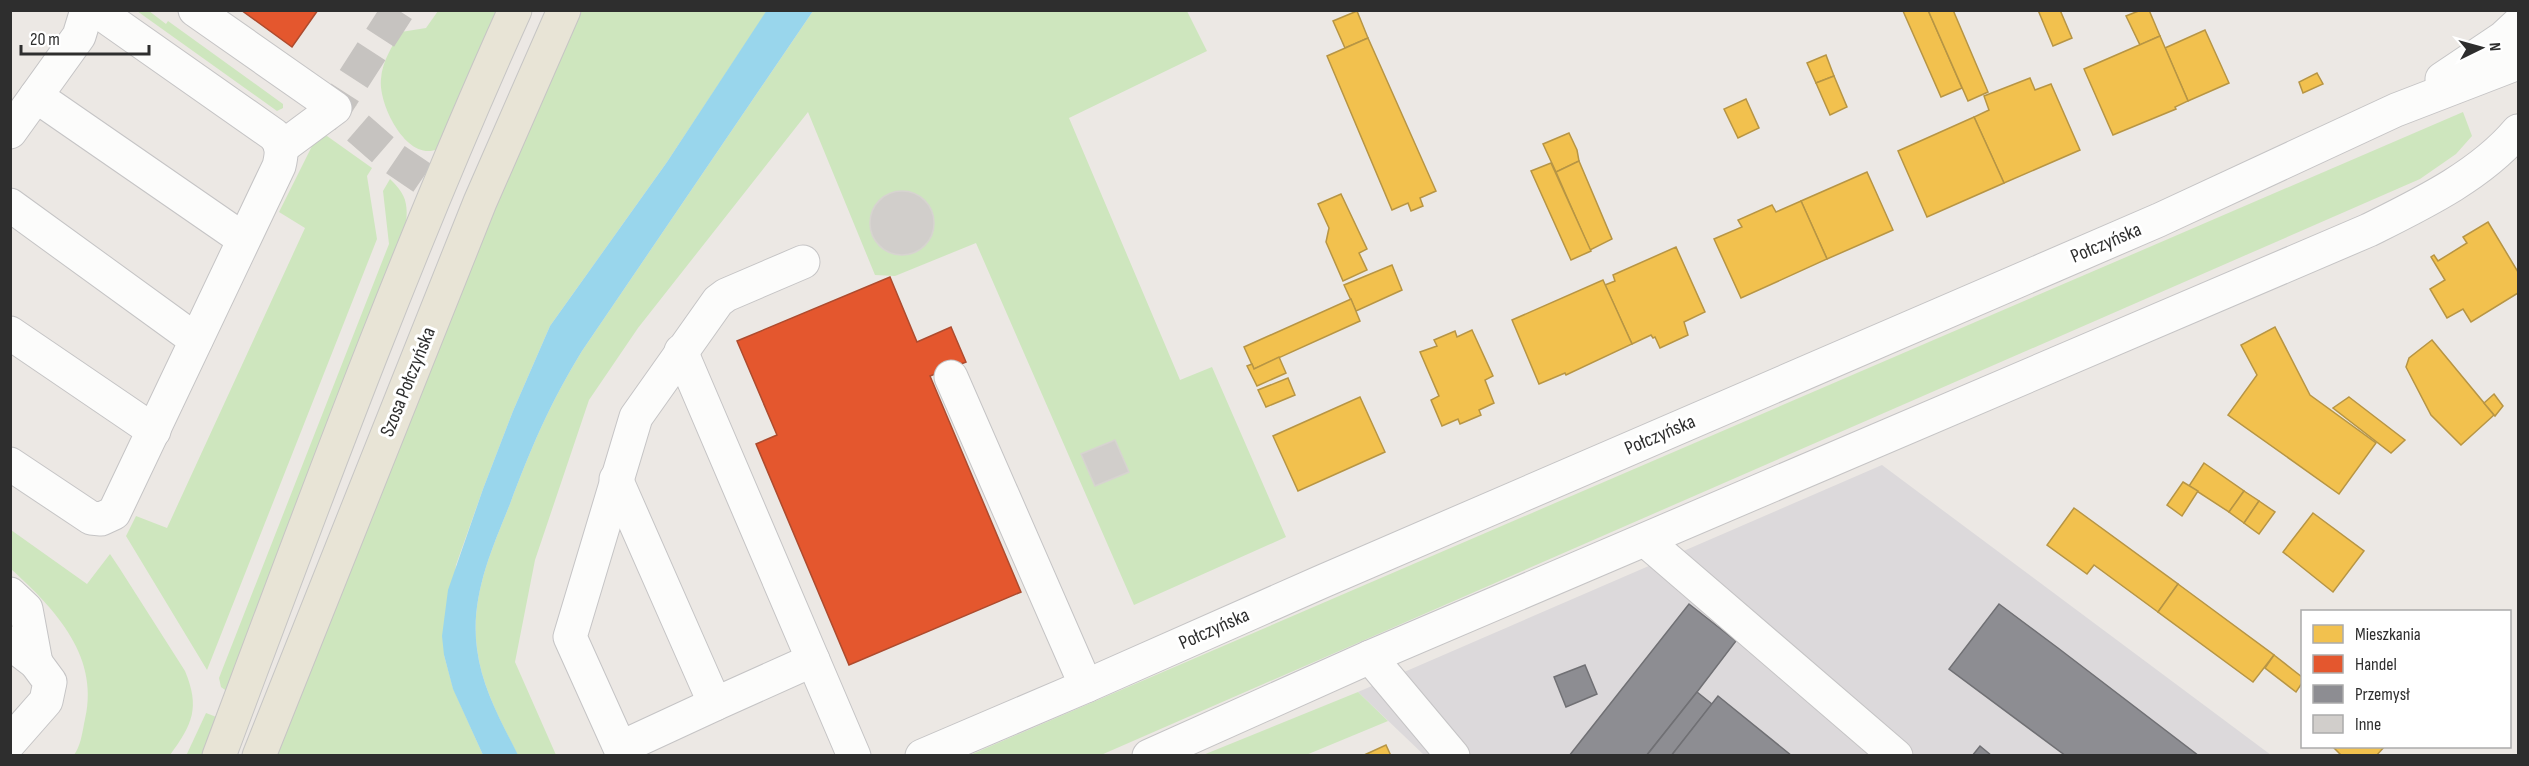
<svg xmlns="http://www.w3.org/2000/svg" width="2529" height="766" font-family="'Sofia Sans Condensed',sans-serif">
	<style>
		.industrial { fill: #dcd9db }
		.green { fill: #cee6be }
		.water { fill: #99d6ec }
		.homes { fill: #f2c14e; stroke: #b79544; stroke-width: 1.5 }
		.shops { fill: #e4572e; stroke: #ad4b2e; stroke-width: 1.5 }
		.industry { fill: #8d8d92; stroke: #707074; stroke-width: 1.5 }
		.building { fill: #d1cecb; stroke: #d7d4d0; stroke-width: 1.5 }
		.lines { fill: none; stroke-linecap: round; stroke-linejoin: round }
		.minor-tunnel { stroke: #c6c3c0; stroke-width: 33; stroke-dasharray: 33 16; stroke-linecap: butt }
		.minor-casing { stroke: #c5c4c5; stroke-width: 35 }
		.major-casing { stroke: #c6c5c4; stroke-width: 35 }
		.minor { stroke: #fcfcfb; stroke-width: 33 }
		.major { stroke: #e8e4d6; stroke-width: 33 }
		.labels { text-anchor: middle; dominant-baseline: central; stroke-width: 6; stroke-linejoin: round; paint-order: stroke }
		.street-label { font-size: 20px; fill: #2e2e2e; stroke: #fff }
	</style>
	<rect width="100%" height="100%" fill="#ece8e4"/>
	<path class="industrial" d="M 1882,465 L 2271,755 L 1424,755 L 1358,692 Z"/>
	<g class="green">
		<path d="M 137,11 L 149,11 L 166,24 L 168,21 L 283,104 L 283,108 L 277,111 Z"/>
		<path d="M 438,11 L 503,11 L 438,149 C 407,163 378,104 381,79 C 382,62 392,46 401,32 L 426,28 Z"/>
		<path d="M 576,11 L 767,11 L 667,162 L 550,326 L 513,411 L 483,489 L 456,565 L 444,655 L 453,688 L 483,755 L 274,756 L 366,522 Z"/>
		<path d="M 813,11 L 1187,11 L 1207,51 L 1069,118 L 1180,380 L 1212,367 L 1286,537 L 1134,605 L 976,243 L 895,276 L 875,275 L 808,112 L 638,328 L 589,400 L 535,560 L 515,662 L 556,755 L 518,756 C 501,721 482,688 477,649 C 470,598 491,551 510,504 C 531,448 550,403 582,351 Z"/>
		<path d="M 2463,112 L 2472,136 L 2456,154 L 2420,179 L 1101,755 L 970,755 Z"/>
		<path d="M 327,136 L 372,168 L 367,176 L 377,239 L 207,670 L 126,536 L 136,516 L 167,528 L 305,228 L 279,212 L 316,138 Z"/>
		<path d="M 390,179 C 409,197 408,207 405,232 L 228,692 L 221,687 L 219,678 L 389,244 L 383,191 Z"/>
		<path d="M 11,530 L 87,584 L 110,554 L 120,569 L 185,671 C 200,707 193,724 170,755 L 74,755 C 80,747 82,735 84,724 C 102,658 56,610 11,569 Z"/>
		<path d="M 1358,692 L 1388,721 L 1306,755 L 1203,755 Z"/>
		<path d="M 206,713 L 219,718 L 204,755 L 186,756 Z"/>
	</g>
	<path class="water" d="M 767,10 L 813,11 L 582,351 C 550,403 531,448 510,504 C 491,551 470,598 477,649 C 482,688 501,721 518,755 L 483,755 L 453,689 L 444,655 L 442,636 L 448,590 L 483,489 L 513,411 L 550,326 L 667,162 Z"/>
	<g class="homes">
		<path d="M 1928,10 L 1962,88 L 1941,97 L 1903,11 Z"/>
		<path d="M 1928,10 L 1953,10 L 1988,92 L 1968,101 Z"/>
		<path d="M 2038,10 L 2060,10 L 2072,38 L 2053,46 Z"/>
		<path d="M 2141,10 L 2149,10 L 2160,36 L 2140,45 L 2126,16 Z"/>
		<path d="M 1357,11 L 1368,38 L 1345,48 L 1333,21 Z"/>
		<path d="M 2205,30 L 2229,83 L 2188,101 L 2165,48 Z"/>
		<path d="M 2160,36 L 2188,101 L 2175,107 L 2176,109 L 2113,135 L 2084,69 Z"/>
		<path d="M 1368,38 L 1436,191 L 1420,198 L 1423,206 L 1411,211 L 1408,203 L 1392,210 L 1327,56 Z"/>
		<path d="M 1826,55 L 1834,76 L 1816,83 L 1807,63 Z"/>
		<path d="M 2317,73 L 2323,84 L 2303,93 L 2299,82 Z"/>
		<path d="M 1834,76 L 1847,107 L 1830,115 L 1816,83 Z"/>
		<path d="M 2030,78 L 2035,90 L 2051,84 L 2080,150 L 2004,183 L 1974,117 L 1989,110 L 1984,96 Z"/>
		<path d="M 1746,99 L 1759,128 L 1738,138 L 1724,109 Z"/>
		<path d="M 1974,117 L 2004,183 L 1927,217 L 1898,151 Z"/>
		<path d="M 1569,133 L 1577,150 L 1579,161 L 1556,172 L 1543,144 Z"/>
		<path d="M 1579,161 L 1612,239 L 1590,250 L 1556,172 Z"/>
		<path d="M 1551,163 L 1591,251 L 1571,260 L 1531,171 Z"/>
		<path d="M 1867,172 L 1893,230 L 1827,259 L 1801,201 Z"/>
		<path d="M 1341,194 L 1367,249 L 1359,253 L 1367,270 L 1343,281 L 1326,242 L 1329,228 L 1318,204 Z"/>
		<path d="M 1801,201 L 1827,259 L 1741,298 L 1714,239 L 1742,227 L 1738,220 L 1772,205 L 1776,212 Z"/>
		<path d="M 2488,222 L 2518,272 L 2518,293 L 2471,322 L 2463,309 L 2447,318 L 2430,289 L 2445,280 L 2431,257 L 2434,255 L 2438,261 L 2467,243 L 2463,237 Z"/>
		<path d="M 1676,247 L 1705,312 L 1684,322 L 1688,335 L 1660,348 L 1655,337 L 1653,338 L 1651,335 L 1632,344 L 1605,285 L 1615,281 L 1613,275 Z"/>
		<path d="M 1392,265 L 1402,290 L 1356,311 L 1344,285 Z"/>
		<path d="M 1603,280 L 1632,344 L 1566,375 L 1565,373 L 1539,384 L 1512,320 Z"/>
		<path d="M 1351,299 L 1360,321 L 1254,369 L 1244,347 Z"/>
		<path d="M 2275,327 L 2310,395 L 2376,443 L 2339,494 L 2228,415 L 2257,375 L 2241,345 Z"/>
		<path d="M 1472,330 L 1493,376 L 1485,380 L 1494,403 L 1479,410 L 1481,415 L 1460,424 L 1458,419 L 1442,426 L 1431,400 L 1439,396 L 1420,352 L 1437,346 L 1434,340 L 1455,331 L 1457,337 Z"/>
		<path d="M 2432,340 L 2494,415 L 2461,445 L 2431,415 L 2406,367 L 2409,358 Z"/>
		<path d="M 1279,357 L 1286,373 L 1257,386 L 1247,366 L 1252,364 L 1254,369 Z"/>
		<path d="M 1288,378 L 1295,395 L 1266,407 L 1258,390 Z"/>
		<path d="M 2494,394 L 2503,406 L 2495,416 L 2484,403 Z"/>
		<path d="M 1360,397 L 1385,452 L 1298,491 L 1273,436 Z"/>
		<path d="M 2349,397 L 2405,440 L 2391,453 L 2333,408 Z"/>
		<path d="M 2204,463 L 2244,491 L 2229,512 L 2189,486 Z"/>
		<path d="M 2183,482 L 2198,491 L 2182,516 L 2167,505 Z"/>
		<path d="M 2244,491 L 2259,501 L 2244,523 L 2229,512 Z"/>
		<path d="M 2259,501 L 2275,512 L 2259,534 L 2244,523 Z"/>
		<path d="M 2074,508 L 2178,584 L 2158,612 L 2094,565 L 2087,574 L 2047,545 Z"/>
		<path d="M 2313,513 L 2364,551 L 2333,592 L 2283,552 Z"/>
		<path d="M 2178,584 L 2274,655 L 2253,682 L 2158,612 Z"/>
		<path d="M 2274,655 L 2302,677 L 2302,683 L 2296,692 L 2265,668 Z"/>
		<path d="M 1386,745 L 1391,756 L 1362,756 Z"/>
		<path d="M 2385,746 L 2376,756 L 2342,756 L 2333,747 Z"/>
	</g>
	<g class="shops">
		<path d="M 241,10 L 318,10 L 292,47 Z"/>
		<path d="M 890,277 L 917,342 L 951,327 L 966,362 L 930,376 L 1021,592 L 849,665 L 756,444 L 777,435 L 737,341 Z"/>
	</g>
	<g class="industry">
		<path d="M 1689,604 L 1736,641 L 1697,692 L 1646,756 L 1569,756 Z"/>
		<path d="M 1999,604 L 2058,648 L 2199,756 L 2066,756 L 1949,669 Z"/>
		<path d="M 1585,665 L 1597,694 L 1566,707 L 1554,677 Z"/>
		<path d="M 1697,692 L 1712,704 L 1671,756 L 1647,755 Z"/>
		<path d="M 1718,696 L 1792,756 L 1671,756 Z"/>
		<path d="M 1980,746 L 1992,756 L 1972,756 Z"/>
	</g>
	<g class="building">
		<circle cx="902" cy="223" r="32"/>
		<path d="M 1115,440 L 1129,472 L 1095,486 L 1081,454 Z"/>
	</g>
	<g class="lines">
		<path class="minor-tunnel" d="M 398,10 L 335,108 L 390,156 L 437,188"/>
		<g class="minor-casing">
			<g id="minor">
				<path d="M 195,10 L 335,108 L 281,148"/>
				<path d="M 2442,79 L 2503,38 L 2518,24"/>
				<path d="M 36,96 L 243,239"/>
				<path d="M 10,132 L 79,36 L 87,10"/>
				<path d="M 10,205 L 196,340"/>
				<path d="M 10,333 L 154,431"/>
				<path d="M 681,351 L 854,756"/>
				<path d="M 951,377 L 1086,686"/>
				<path d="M 10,464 L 91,518 L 101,519 L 114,513 L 279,166 C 282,154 283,145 274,135 L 96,10"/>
				<path d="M 616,479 L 715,704 L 813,660"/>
				<path d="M 1645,540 L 1896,756"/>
				<path d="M 10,594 L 26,609 L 36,663"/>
				<path d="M 10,643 L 36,663 L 50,682 L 46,701 L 10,742"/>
				<path d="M 1370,657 L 1453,756"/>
				<path d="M 715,704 L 620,748 L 570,637 L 636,417 L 718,301 L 726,295 L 803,262"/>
				<path d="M 922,756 L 1086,686 L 1321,582 L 2159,220 L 2396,110 L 2518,63"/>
				<path d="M 1149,756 L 1370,657 L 2369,230 C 2421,204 2480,176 2518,131"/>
			</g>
		</g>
		<g class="major-casing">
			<g id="major">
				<path d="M 219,756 C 313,505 405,254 515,10"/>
				<path d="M 259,756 L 480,202 L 564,10"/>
			</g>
		</g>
		<use href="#minor" class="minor"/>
		<use href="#major" class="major"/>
	</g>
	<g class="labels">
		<g class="street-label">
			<text transform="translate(2106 243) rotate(-23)">Połczyńska</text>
			<text transform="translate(408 382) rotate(-68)">Szosa Połczyńska</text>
			<text transform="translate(1660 435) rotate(-23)">Połczyńska</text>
			<text transform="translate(1214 629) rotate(-24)">Połczyńska</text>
		</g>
	</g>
	<rect width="2529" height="766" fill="none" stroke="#2e2e2e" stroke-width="24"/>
	<rect x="2301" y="610" width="210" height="138" fill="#ffffff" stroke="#ababab" stroke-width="1.5"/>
	<rect x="2313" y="625" width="30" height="18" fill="#f2c14e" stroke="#ababab" stroke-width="1.5"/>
	<text x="2355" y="640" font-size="18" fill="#2e2e2e">Mieszkania</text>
	<rect x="2313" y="655" width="30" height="18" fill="#e4572e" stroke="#ababab" stroke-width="1.5"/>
	<text x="2355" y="670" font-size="18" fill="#2e2e2e">Handel</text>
	<rect x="2313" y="685" width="30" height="18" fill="#8d8d92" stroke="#ababab" stroke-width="1.5"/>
	<text x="2355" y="700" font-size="18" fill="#2e2e2e">Przemysł</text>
	<rect x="2313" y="715" width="30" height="18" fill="#d1cecb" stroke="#ababab" stroke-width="1.5"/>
	<text x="2355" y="730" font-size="18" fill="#2e2e2e">Inne</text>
	<g transform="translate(2481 48) rotate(85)" stroke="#ffffff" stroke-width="4.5" paint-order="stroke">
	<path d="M0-4.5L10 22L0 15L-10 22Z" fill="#2e2e2e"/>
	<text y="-9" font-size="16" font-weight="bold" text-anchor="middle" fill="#2e2e2e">N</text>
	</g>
	<path d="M21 45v9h128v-9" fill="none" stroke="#2e2e2e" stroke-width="3"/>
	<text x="30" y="45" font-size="18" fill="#2e2e2e" stroke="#ffffff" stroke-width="4.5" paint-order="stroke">20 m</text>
</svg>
